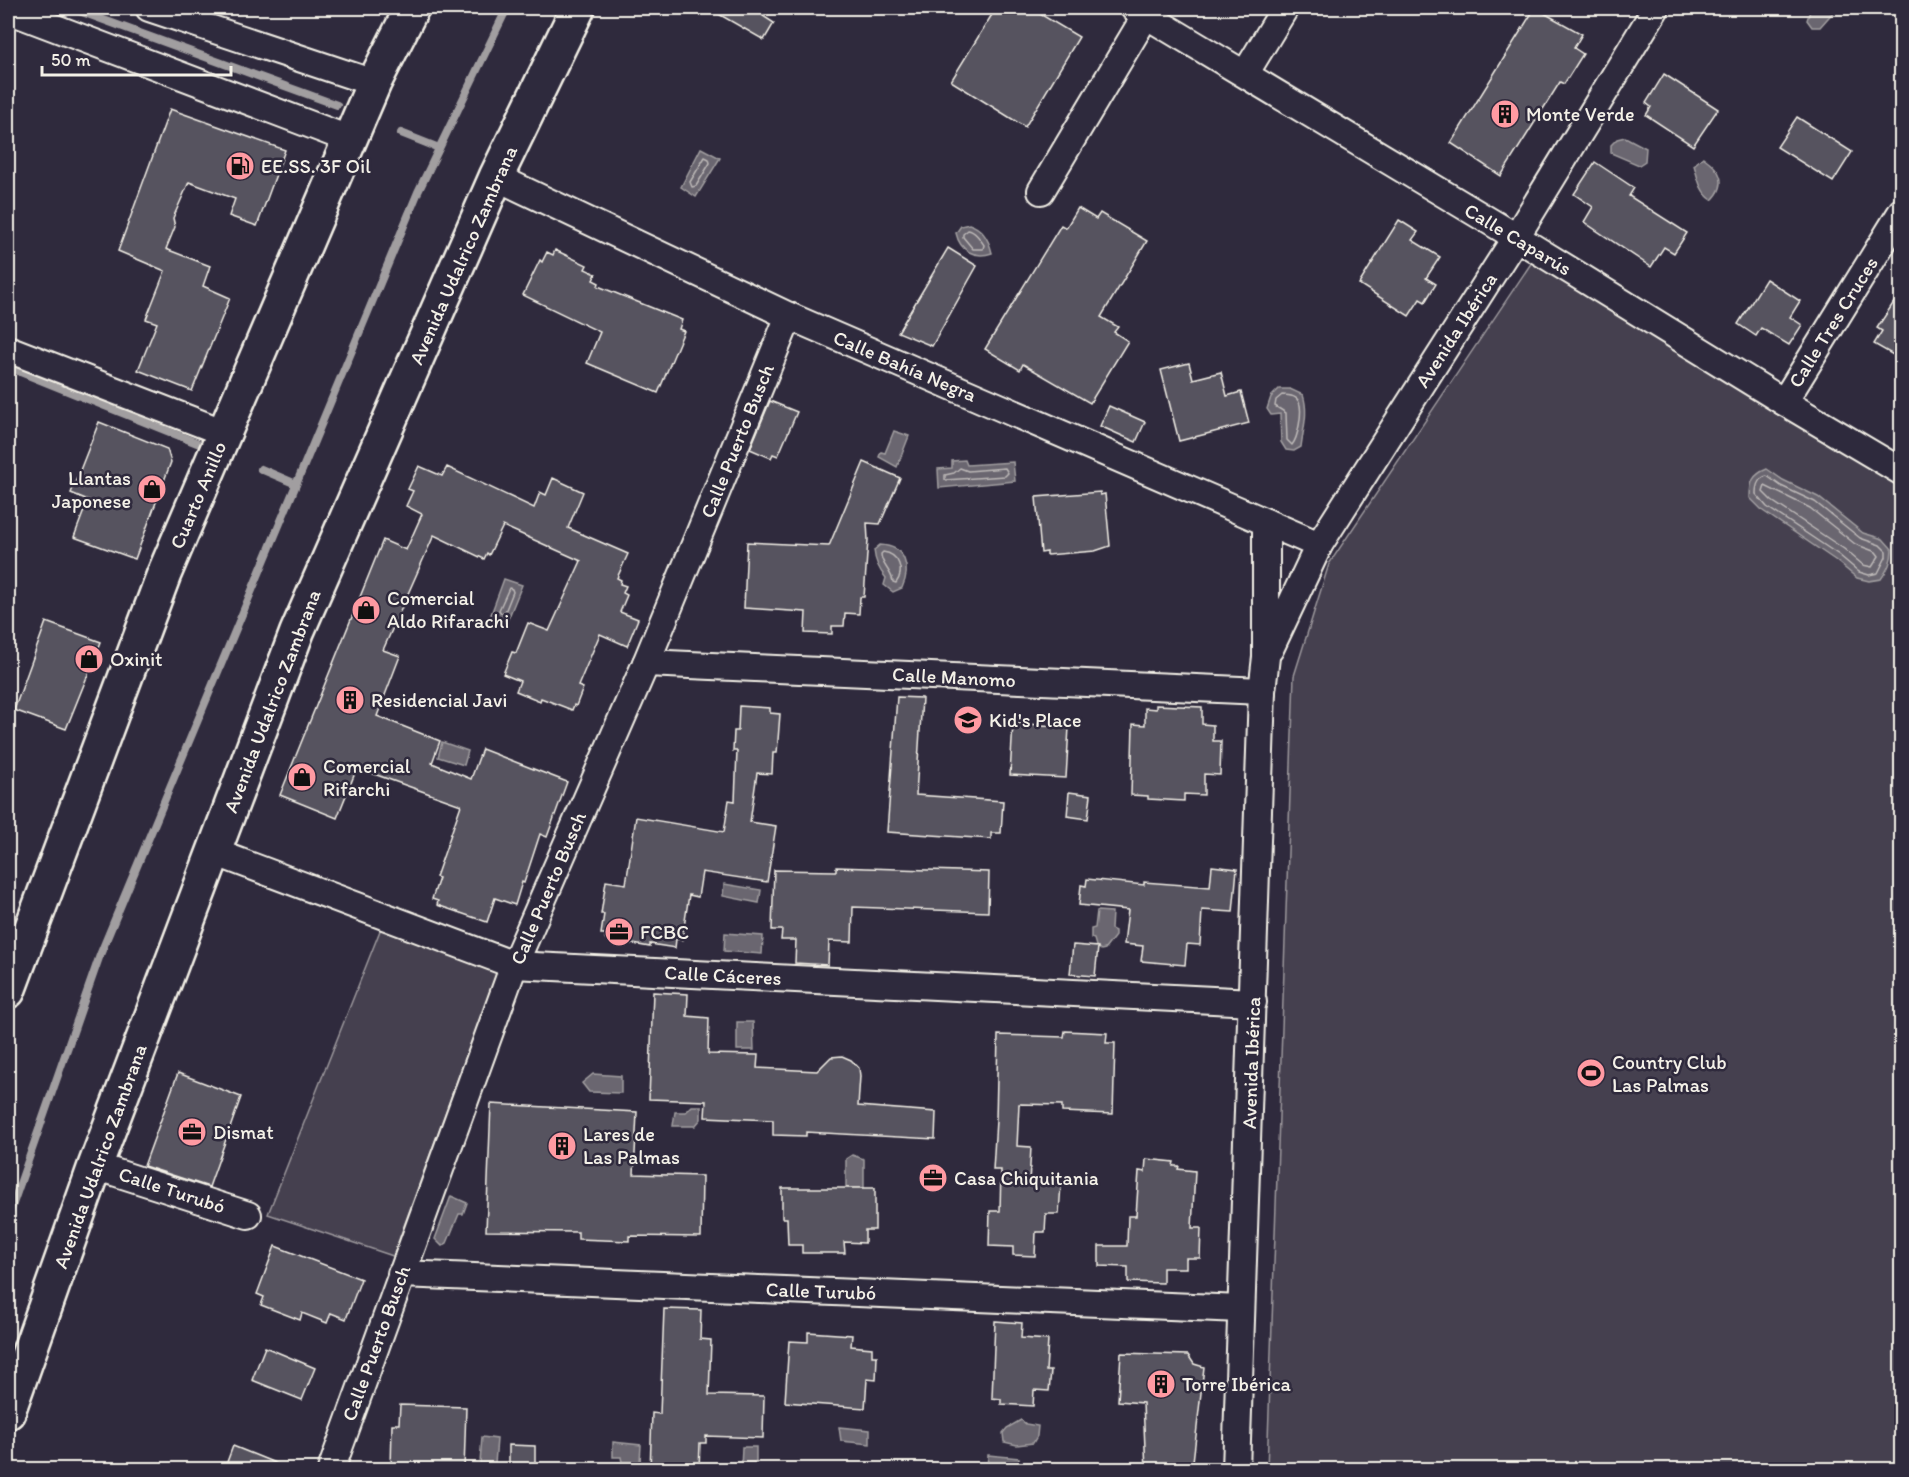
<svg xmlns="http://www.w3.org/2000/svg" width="1909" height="1477" font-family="Itim,sans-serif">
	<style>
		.green { fill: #454050; stroke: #9c989c; stroke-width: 1.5 }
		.water { fill: #6a6670; stroke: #a19ea0; stroke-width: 1.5 }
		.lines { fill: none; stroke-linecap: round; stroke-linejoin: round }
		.shore { stroke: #bdb9b8; stroke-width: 1.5 }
		.stream { stroke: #a19ea0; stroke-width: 8 }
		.building { fill: #56525f; stroke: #f4f1e8; stroke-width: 1.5 }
		.minor-casing { stroke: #f4f1e8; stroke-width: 30 }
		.highway-casing { stroke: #f4f1e8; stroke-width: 38 }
		.minor { stroke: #2f2a3d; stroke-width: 26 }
		.highway { stroke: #2f2a3d; stroke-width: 33 }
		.labels { text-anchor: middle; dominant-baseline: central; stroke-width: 5; stroke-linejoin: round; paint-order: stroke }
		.poi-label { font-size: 20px; fill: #f4f1e8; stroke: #2f2a3d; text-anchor: start }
		.street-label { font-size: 20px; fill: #f4f1e8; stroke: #2f2a3d }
	</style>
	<rect width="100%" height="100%" fill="#2f2a3d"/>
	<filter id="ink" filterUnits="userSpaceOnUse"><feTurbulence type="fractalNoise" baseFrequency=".0167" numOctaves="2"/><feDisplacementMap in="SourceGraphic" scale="12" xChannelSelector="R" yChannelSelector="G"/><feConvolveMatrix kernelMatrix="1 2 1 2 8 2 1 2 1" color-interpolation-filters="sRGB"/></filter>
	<g filter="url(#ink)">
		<g class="green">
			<path d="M 1534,259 L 1901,482 L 1901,1469 L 1267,1470 L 1294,676 L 1329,564 Z"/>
			<path d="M 383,923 L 498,969 L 393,1256 L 268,1214 Z"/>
		</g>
		<g class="water">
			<path d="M 1811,8 L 1836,8 L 1835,10 L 1820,27 L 1812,27 L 1807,20 Z"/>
			<path d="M 1625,137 L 1646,148 L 1645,161 L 1639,165 L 1611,153 L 1611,145 L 1617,139 Z"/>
			<path d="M 701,148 L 720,158 L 696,197 L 681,187 Z"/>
			<path d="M 1703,157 C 1720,169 1729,183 1712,200 C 1700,192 1698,179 1694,165 Z"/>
			<path d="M 969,224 C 982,228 989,240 992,253 C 975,259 960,251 956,233 L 961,226 Z"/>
			<path d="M 1279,389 L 1290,389 L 1303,395 C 1309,413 1303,429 1301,447 L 1294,451 L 1286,450 L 1281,442 L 1280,414 L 1271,415 L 1267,409 L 1271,397 Z"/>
			<path d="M 894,431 L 909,436 L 897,467 L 879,457 L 881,452 L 885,453 Z"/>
			<path d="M 965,460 L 967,465 L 1013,462 L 1015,481 L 939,488 L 938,469 L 952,468 L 952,461 Z"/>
			<path d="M 1767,469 L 1783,480 L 1818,497 L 1863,533 L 1883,539 L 1892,549 C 1892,561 1888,569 1881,579 L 1869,581 L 1857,578 L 1835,560 L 1763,511 L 1750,498 C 1750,482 1752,475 1767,469 Z"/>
			<path d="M 880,545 C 906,546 911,568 902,588 L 893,592 L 884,585 L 886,578 C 879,570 875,562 874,550 Z"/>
			<path d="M 504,579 L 522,585 L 506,624 L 490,617 Z"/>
			<path d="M 442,742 L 468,751 L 464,765 L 438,757 Z"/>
			<path d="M 724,884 L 761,890 L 759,903 L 723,896 Z"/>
			<path d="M 1097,911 L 1112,912 L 1111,929 L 1115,931 L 1115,936 L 1105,949 L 1101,950 L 1096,946 L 1094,939 L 1091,938 L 1091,929 L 1095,928 Z"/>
			<path d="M 725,933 L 763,936 L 762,954 L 724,951 Z"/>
			<path d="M 737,1022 L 753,1022 L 754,1050 L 737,1050 Z"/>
			<path d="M 593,1074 L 621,1076 L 621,1093 L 589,1092 L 582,1083 Z"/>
			<path d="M 692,1106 L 701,1106 L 701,1119 L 695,1126 L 673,1126 L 675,1112 L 686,1112 Z"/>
			<path d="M 852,1155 L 864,1159 L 864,1188 L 846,1188 L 846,1159 Z"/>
			<path d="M 451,1196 L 467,1203 L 463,1214 L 459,1214 L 447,1243 L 442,1246 L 435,1239 Z"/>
			<path d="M 1021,1420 L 1026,1424 L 1038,1426 L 1037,1436 L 1033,1443 L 1017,1445 L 1004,1442 L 1003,1433 L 1007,1428 Z"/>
			<path d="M 839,1427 L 870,1430 L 870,1444 L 841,1441 Z"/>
			<path d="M 482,1437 L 497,1439 L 495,1464 L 480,1463 Z"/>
			<path d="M 613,1442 L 641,1445 L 640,1462 L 622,1462 L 621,1457 L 613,1457 Z"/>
			<path d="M 742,1447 L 756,1447 L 756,1469 L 741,1469 Z"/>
			<path d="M 988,1455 L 1019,1458 L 1018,1469 L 987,1468 Z"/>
		</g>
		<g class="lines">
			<g class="shore">
				<path d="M 705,157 L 709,159 L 710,163 L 696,186 L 692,187 L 690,182 Z"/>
				<path d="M 968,230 C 975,231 980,239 984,245 L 983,249 L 973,249 L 963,237 L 963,234 Z"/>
				<path d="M 1282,395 C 1288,395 1297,396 1299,402 C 1303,411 1298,438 1292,445 L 1287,440 L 1286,413 L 1275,406 L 1276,400 Z"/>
				<path d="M 960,468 L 968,471 L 1005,468 L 1008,473 L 1005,476 L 945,480 L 945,475 L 954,473 Z"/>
				<path d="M 1767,476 L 1781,486 L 1815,502 L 1860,538 L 1880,545 L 1886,551 L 1886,557 L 1878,573 L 1869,575 L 1859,572 L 1839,555 L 1767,507 L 1756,494 C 1756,485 1758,478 1767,476 Z"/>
				<path d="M 1765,486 L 1810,508 L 1855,544 L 1876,552 L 1879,556 L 1872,567 L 1863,565 L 1844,549 L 1772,501 L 1763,492 Z"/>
				<path d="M 883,552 C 899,554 905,571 896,583 L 893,582 C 892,571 881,565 881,554 Z"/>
				<path d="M 509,588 L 512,589 L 513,592 L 505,612 L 501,613 L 499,610 Z"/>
			</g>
			<g class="stream">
				<path d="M 71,8 L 337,105"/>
				<path d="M 401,133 L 439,148"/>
				<path d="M 8,367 L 197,443"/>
				<path d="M 261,469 L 296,484"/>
				<path d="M 8,1218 L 100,955 L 418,192 L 507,8"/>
			</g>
		</g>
		<g class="building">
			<path d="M 708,8 L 768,8 L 763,16 L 774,23 L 764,40 Z"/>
			<path d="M 996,8 L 1030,8 L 1079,37 L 1025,127 L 951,81 Z"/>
			<path d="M 1535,8 L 1582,34 L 1574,48 L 1583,54 L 1564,84 L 1560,82 L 1501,176 L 1451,143 Z"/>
			<path d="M 1664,74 L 1718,109 L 1693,146 L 1646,115 L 1651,107 L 1646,103 Z"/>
			<path d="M 170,109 L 285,150 L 257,226 L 229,216 L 235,199 L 189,182 L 173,218 L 175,227 L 166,249 L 210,266 L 203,286 L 230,298 L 192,391 L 138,370 L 157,323 L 146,319 L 165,271 L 118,251 Z"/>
			<path d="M 1797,117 L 1852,152 L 1833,182 L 1777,147 Z"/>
			<path d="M 1595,162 L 1634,188 L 1629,196 L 1687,233 L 1674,253 L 1664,247 L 1651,267 L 1584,222 L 1593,207 L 1574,194 Z"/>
			<path d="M 1078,208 L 1096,219 L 1100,213 L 1147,241 L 1101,317 L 1118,327 L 1114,332 L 1128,341 L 1090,403 L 1023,364 L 1020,370 L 985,349 L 1061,225 L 1066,228 Z"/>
			<path d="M 1399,220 L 1418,232 L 1412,240 L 1440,257 L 1426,278 L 1436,284 L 1425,302 L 1420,299 L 1409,316 L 1359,284 Z"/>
			<path d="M 948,248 L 977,266 L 932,346 L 898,332 Z"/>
			<path d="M 555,250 L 587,265 L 585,269 L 596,274 L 593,280 L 599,283 L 598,286 L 682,320 L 679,329 L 684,331 L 658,393 L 587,363 L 600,332 L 523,295 L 540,260 L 542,262 L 547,252 L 553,255 Z"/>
			<path d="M 1766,279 L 1800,301 L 1790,317 L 1802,325 L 1789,345 L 1761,328 L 1756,336 L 1738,324 Z"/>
			<path d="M 1902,290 L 1902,360 L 1874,344 L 1882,331 L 1877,328 Z"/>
			<path d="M 1189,363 L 1193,379 L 1221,372 L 1227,396 L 1241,392 L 1249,423 L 1179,441 L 1161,370 Z"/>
			<path d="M 770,401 L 797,412 L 778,456 L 773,454 L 771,458 L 750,449 Z"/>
			<path d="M 1109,406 L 1145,422 L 1136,442 L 1100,426 Z"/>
			<path d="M 99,422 L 167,449 L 171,462 L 135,559 L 74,537 L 88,500 L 71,493 Z"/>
			<path d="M 864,462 L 900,478 L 880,524 L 867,523 L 868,540 L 864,597 L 860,597 L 859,614 L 845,613 L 844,626 L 832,626 L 832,634 L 805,633 L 806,612 L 744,608 L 747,542 L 829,546 Z"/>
			<path d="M 419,466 L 442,476 L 447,467 L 534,508 L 540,492 L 546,495 L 553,478 L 583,492 L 568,528 L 628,554 L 617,578 L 621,580 L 620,584 L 626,586 L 623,593 L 627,595 L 620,612 L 638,619 L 627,646 L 600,634 L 578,686 L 583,688 L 576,706 L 574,705 L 572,710 L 541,698 L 540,701 L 516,691 L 520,681 L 503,674 L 512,652 L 516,653 L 528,623 L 549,631 L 581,561 L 503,526 L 489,555 L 487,553 L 484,559 L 434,535 L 383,650 L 400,656 L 377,716 L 440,741 L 432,763 L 471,779 L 482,749 L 567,782 L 547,837 L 540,834 L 524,883 L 522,882 L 515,905 L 495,898 L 487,922 L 437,905 L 438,901 L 432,899 L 439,878 L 436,877 L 461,805 L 357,768 L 337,818 L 280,795 L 383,540 L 406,550 L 422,514 L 406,506 L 413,491 L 408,489 Z"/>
			<path d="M 1100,492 L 1100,495 L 1105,494 L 1110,546 L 1095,551 L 1047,555 L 1047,552 L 1041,553 L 1036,497 Z"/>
			<path d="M 46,622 L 101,642 L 66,729 L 14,710 Z"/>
			<path d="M 897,697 L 922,698 L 916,795 L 1003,801 L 1001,833 L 991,833 L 991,839 L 887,832 Z"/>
			<path d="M 1156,705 L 1202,707 L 1202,724 L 1213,725 L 1213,741 L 1221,741 L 1220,775 L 1204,774 L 1204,795 L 1184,794 L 1184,801 L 1148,799 L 1148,796 L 1131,795 L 1133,724 L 1145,725 L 1145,708 L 1156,709 Z"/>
			<path d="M 739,706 L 770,708 L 770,713 L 780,714 L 777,753 L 773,753 L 772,774 L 757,773 L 750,822 L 776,826 L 767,882 L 702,872 L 698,897 L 689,895 L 682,940 L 676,939 L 675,948 L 650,944 L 650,947 L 605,939 L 606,934 L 601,934 L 604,914 L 601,914 L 606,881 L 626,884 L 636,817 L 724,832 L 729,800 L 735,801 L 737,751 L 733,751 L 734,731 L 738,731 Z"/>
			<path d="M 1013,723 L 1069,727 L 1066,778 L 1010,775 Z"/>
			<path d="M 1069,792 L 1091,795 L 1088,819 L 1067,816 Z"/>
			<path d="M 1212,866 L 1237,869 L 1233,912 L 1202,910 L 1200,945 L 1187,944 L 1185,965 L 1141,961 L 1143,946 L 1124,944 L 1128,910 L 1079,905 L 1081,885 L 1086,886 L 1087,879 L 1144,885 L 1144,882 L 1210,887 Z"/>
			<path d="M 836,867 L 989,872 L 988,912 L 853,907 L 852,942 L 829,941 L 828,965 L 795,963 L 796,940 L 781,940 L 782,930 L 772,930 L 774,870 L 836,871 Z"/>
			<path d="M 1073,945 L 1098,947 L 1095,976 L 1070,974 Z"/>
			<path d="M 653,992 L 688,994 L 687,1016 L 709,1018 L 708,1054 L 758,1055 L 757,1068 L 817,1071 L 831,1057 L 842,1056 L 851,1060 L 859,1068 L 860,1076 L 858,1106 L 936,1112 L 935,1139 L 806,1132 L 806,1136 L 773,1135 L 773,1120 L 705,1117 L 706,1101 L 649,1099 Z"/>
			<path d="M 1065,1031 L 1107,1033 L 1106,1043 L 1115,1043 L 1113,1114 L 1062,1112 L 1062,1105 L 1019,1104 L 1017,1146 L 1031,1147 L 1029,1183 L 1061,1184 L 1059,1214 L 1046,1214 L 1045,1232 L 1036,1232 L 1035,1256 L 1013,1255 L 1013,1247 L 989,1246 L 990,1211 L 1000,1211 L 1001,1170 L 993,1170 L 996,1120 L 998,1035 L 1064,1037 Z"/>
			<path d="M 178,1073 L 241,1097 L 209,1187 L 144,1166 Z"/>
			<path d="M 491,1104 L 637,1112 L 634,1174 L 702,1176 L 701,1237 L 629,1236 L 629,1241 L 578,1239 L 578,1232 L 486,1231 Z"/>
			<path d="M 1146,1159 L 1174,1162 L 1173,1166 L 1179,1166 L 1178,1169 L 1195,1171 L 1192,1228 L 1201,1228 L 1200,1258 L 1186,1258 L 1186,1268 L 1163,1268 L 1163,1283 L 1128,1282 L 1128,1267 L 1099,1266 L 1099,1246 L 1127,1246 L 1128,1216 L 1136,1216 L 1139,1171 L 1145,1172 Z"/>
			<path d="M 782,1188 L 875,1188 L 875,1230 L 865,1230 L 865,1243 L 844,1242 L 845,1253 L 802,1253 L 802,1245 L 788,1245 L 787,1218 L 782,1218 Z"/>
			<path d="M 275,1246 L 361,1279 L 346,1319 L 331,1313 L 327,1323 L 302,1313 L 300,1320 L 261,1305 L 264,1297 L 257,1294 Z"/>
			<path d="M 664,1309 L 701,1310 L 700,1339 L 711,1340 L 709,1395 L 764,1396 L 763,1438 L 706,1436 L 706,1443 L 700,1443 L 699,1470 L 650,1470 L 652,1413 L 660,1414 Z"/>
			<path d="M 995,1321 L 1022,1323 L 1021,1338 L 1048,1340 L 1046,1371 L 1051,1371 L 1049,1391 L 1034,1390 L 1033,1406 L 1001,1404 L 1001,1399 L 992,1398 Z"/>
			<path d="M 808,1332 L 852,1335 L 851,1346 L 872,1348 L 872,1356 L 877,1356 L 876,1380 L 867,1379 L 865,1408 L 785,1402 L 789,1341 L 808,1342 Z"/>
			<path d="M 265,1347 L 315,1368 L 302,1400 L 252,1380 Z"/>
			<path d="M 1121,1353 L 1188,1355 L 1194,1364 L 1204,1367 L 1192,1470 L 1146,1470 L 1143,1403 L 1118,1401 Z"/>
			<path d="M 400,1405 L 466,1407 L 464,1470 L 391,1470 L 392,1424 L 399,1424 Z"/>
			<path d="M 509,1445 L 535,1446 L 535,1470 L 509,1470 Z"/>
			<path d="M 233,1446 L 290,1469 L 290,1470 L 224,1470 Z"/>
		</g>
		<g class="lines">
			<g class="minor-casing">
				<g id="minor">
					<path d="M 149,8 L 374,83"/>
					<path d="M 1134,8 L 1516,237 L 1784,402 L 1902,472"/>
					<path d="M 8,10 L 351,140"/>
					<path d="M 1245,74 L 1285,8"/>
					<path d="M 496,177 L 789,316 L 1319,545"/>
					<path d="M 1041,191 L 1146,15"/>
					<path d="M 8,349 L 225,433"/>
					<path d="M 1784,402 L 1902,211"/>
					<path d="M 1270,649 L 1319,545 L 1516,237 L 1656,8"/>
					<path d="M 646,663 L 1262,691"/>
					<path d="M 214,852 L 514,965 L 1253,1002"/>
					<path d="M 95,1166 L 248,1215"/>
					<path d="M 401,1274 L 1241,1309"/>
					<path d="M 331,1470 L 514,965 L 646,663 L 789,316"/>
					<path d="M 1236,1470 L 1262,691 L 1266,657 L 1266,522"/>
				</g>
			</g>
			<g class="highway-casing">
				<g id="highway">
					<path d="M 8,991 L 164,574 L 374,83 L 412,8"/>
					<path d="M 8,1412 L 95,1166 L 297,632 L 496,177 L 578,8"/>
				</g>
			</g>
			<use href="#minor" class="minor"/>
			<use href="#highway" class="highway"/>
		</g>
	</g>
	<defs>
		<g id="building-disc" transform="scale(1.5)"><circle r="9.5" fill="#ff9aa2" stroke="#2f2a3d"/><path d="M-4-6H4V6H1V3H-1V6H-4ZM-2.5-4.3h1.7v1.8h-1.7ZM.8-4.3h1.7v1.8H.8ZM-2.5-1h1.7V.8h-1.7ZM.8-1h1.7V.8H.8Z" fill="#111"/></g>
		<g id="fuel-disc" transform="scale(1.5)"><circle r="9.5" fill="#ff9aa2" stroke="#2f2a3d"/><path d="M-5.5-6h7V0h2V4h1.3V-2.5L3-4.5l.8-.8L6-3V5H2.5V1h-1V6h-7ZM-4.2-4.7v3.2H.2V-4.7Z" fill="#111"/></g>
		<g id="shop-disc" transform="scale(1.5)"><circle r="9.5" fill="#ff9aa2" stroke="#2f2a3d"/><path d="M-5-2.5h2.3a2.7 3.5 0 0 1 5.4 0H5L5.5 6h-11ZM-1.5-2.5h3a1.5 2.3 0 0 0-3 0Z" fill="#111"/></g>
		<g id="school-disc" transform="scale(1.5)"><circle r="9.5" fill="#ff9aa2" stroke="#2f2a3d"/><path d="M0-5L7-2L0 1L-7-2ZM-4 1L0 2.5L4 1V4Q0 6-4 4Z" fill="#111"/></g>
		<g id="office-disc" transform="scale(1.5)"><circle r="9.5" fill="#ff9aa2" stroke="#2f2a3d"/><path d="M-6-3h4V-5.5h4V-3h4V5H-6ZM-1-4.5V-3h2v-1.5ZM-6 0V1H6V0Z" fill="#111"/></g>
		<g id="stadium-disc" transform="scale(1.5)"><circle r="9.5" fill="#ff9aa2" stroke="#2f2a3d"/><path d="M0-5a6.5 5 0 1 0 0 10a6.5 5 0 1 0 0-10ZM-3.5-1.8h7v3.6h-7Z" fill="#111"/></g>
	</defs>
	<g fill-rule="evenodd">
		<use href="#building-disc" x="1505" y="114"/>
		<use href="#fuel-disc" x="240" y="166"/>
		<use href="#shop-disc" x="152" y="489"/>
		<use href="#shop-disc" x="366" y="610"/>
		<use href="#shop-disc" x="89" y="659"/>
		<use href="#building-disc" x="350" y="700"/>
		<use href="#school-disc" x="968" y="720"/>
		<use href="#shop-disc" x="302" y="777"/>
		<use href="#office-disc" x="619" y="932"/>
		<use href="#stadium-disc" x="1591" y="1073"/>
		<use href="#office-disc" x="192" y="1132"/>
		<use href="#building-disc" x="562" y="1146"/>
		<use href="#office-disc" x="933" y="1178"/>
		<use href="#building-disc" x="1161" y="1384"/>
	</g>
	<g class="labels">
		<g class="poi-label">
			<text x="1526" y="114">Monte Verde</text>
			<text x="261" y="166">EE.SS. 3F Oil</text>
			<text x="131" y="478" text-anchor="end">Llantas<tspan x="131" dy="23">Japonese</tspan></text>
			<text x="387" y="598">Comercial<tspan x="387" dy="23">Aldo Rifarachi</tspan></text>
			<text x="110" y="659">Oxinit</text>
			<text x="371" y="700">Residencial Javi</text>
			<text x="989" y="720">Kid's Place</text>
			<text x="323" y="766">Comercial<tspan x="323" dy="23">Rifarchi</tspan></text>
			<text x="640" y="932">FCBC</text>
			<text x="1612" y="1062">Country Club<tspan x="1612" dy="23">Las Palmas</tspan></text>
			<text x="213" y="1132">Dismat</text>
			<text x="583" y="1134">Lares de<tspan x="583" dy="23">Las Palmas</tspan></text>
			<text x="954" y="1178">Casa Chiquitania</text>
			<text x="1182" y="1384">Torre Ibérica</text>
		</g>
		<g class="street-label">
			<text transform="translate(1518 239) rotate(31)">Calle Caparús</text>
			<text transform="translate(463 255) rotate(-66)">Avenida Udalrico Zambrana</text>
			<text transform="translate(1833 322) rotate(-58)">Calle Tres Cruces</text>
			<text transform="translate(1456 330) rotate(-57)">Avenida Ibérica</text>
			<text transform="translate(905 366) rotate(23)">Calle Bahía Negra</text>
			<text transform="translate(737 441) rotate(-68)">Calle Puerto Busch</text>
			<text transform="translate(198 495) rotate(-67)">Cuarto Anillo</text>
			<text transform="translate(954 677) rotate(3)">Calle Manomo</text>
			<text transform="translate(272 701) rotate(-69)">Avenida Udalrico Zambrana</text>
			<text transform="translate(548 888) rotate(-67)">Calle Puerto Busch</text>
			<text transform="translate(723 975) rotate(3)">Calle Cáceres</text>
			<text transform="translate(1251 1063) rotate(-88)">Avenida Ibérica</text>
			<text transform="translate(100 1156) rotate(-70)">Avenida Udalrico Zambrana</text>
			<text transform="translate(172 1190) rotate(18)">Calle Turubó</text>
			<text transform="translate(821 1291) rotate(2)">Calle Turubó</text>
			<text transform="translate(376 1343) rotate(-70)">Calle Puerto Busch</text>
		</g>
	</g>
	<rect width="1909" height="1477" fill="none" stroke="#2f2a3d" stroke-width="30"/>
	<rect x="15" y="15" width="1879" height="1447" fill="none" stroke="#f4f1e8" stroke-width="2" filter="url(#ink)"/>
	<path d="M42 66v9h189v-9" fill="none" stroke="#f4f1e8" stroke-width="3"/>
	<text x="51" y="66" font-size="18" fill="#f4f1e8" stroke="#2f2a3d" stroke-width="4.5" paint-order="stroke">50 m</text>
</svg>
